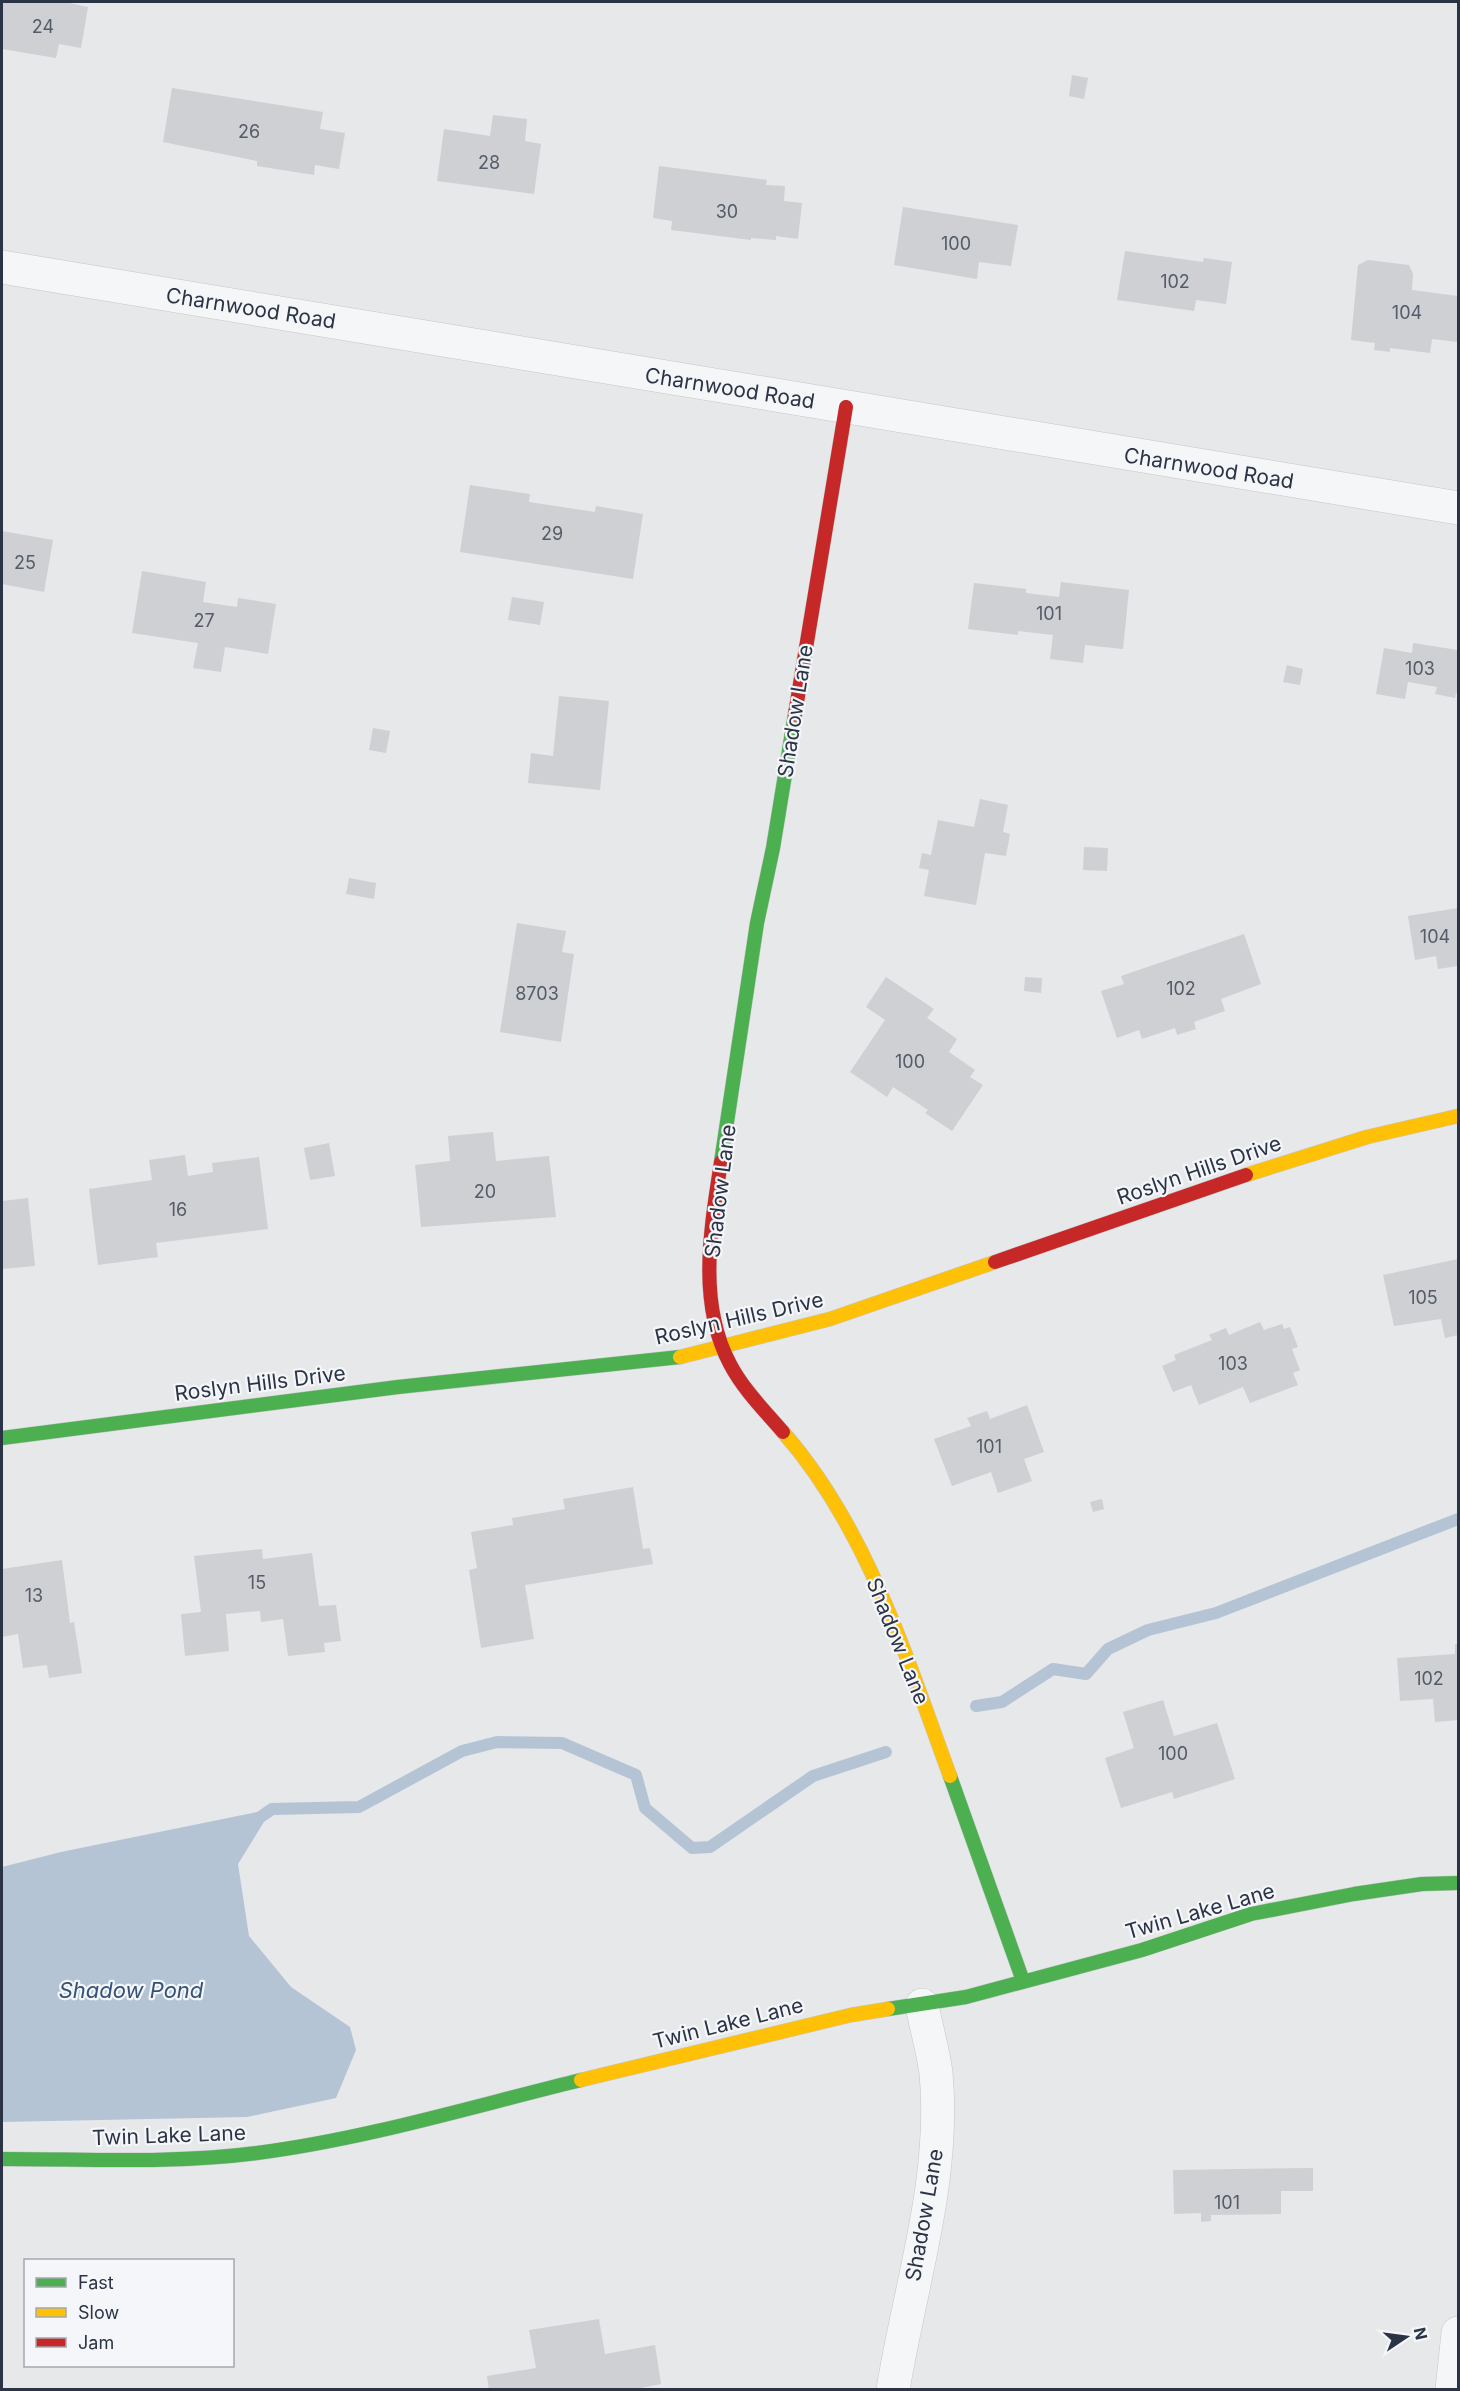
<svg xmlns="http://www.w3.org/2000/svg" width="1460" height="2391" font-family="Inter,sans-serif">
	<style>
		.water { fill: #b4c4d5 }
		.lines { fill: none; stroke-linecap: round; stroke-linejoin: round }
		.stream { stroke: #b4c4d5; stroke-width: 12 }
		.building { fill: #ced0d3 }
		.street-casing { stroke: #c4c6c8; stroke-width: 34 }
		.fast-casing { stroke: #c4c6c8; stroke-width: 15 }
		.slow-casing { stroke: #c4c6c8; stroke-width: 15 }
		.jam-casing { stroke: #c4c6c8; stroke-width: 15 }
		.street { stroke: #f5f6f7; stroke-width: 33 }
		.fast { stroke: #4caf50; stroke-width: 14 }
		.slow { stroke: #ffc107; stroke-width: 14 }
		.jam { stroke: #c62828; stroke-width: 14 }
		.labels { text-anchor: middle; dominant-baseline: central; stroke-width: 4.5; stroke-linejoin: round; paint-order: stroke }
		.number-label { font-size: 18px; fill: #545c69 }
		.street-label { font-size: 21px; fill: #2b3445; stroke: #f4f6f9 }
		.water-label { font-size: 22px; font-style: italic; fill: #34527a; stroke: #f4f6f9 }
	</style>
	<rect width="100%" height="100%" fill="#e6e8ea"/>
	<path class="water" d="M 272,1809 L 238,1864 L 249,1936 L 291,1987 L 350,2027 L 356,2050 L 336,2098 L 247,2117 L 2,2122 L 2,1867 L 61,1852 Z"/>
	<g class="lines">
		<g class="stream">
			<path d="M 976,1706 L 1002,1702 L 1053,1669 L 1086,1674 L 1108,1649 L 1148,1630 L 1216,1613 L 1458,1519"/>
			<path d="M 259,1818 L 272,1809 L 359,1807 L 462,1751 L 497,1742 L 562,1743 L 636,1775 L 645,1808 L 692,1848 L 710,1847 L 813,1776 L 886,1752"/>
		</g>
	</g>
	<g class="building">
		<path d="M 2,2 L 65,2 L 88,7 L 81,48 L 59,44 L 56,58 L 2,49 Z"/>
		<path d="M 1072,75 L 1088,78 L 1084,99 L 1069,96 Z"/>
		<path d="M 172,88 L 323,112 L 320,129 L 345,133 L 339,169 L 315,165 L 314,175 L 257,166 L 257,161 L 163,142 Z"/>
		<path d="M 493,115 L 527,119 L 525,141 L 541,144 L 534,194 L 437,181 L 444,129 L 490,136 Z"/>
		<path d="M 659,166 L 767,180 L 766,185 L 785,186 L 784,201 L 802,203 L 798,239 L 776,236 L 776,240 L 751,238 L 751,240 L 671,230 L 672,221 L 653,218 Z"/>
		<path d="M 903,207 L 1018,225 L 1011,266 L 979,262 L 977,279 L 894,265 Z"/>
		<path d="M 1125,251 L 1203,262 L 1204,258 L 1232,262 L 1226,304 L 1196,300 L 1194,311 L 1117,300 Z"/>
		<path d="M 1368,260 L 1409,265 L 1413,274 L 1412,290 L 1458,296 L 1457,342 L 1432,339 L 1430,353 L 1390,348 L 1390,352 L 1374,350 L 1375,343 L 1351,340 L 1358,265 Z"/>
		<path d="M 470,485 L 530,494 L 529,502 L 595,512 L 596,506 L 643,514 L 633,579 L 460,552 Z"/>
		<path d="M 2,531 L 53,540 L 44,592 L 2,584 Z"/>
		<path d="M 142,571 L 206,582 L 203,602 L 237,607 L 238,598 L 276,604 L 268,654 L 225,647 L 221,672 L 193,668 L 198,643 L 132,633 Z"/>
		<path d="M 1061,582 L 1129,590 L 1123,649 L 1085,645 L 1083,663 L 1050,659 L 1053,635 L 1018,631 L 1018,635 L 968,629 L 974,583 L 1026,589 L 1026,593 L 1059,597 Z"/>
		<path d="M 512,597 L 544,602 L 540,625 L 508,620 Z"/>
		<path d="M 1413,643 L 1458,650 L 1458,694 L 1456,693 L 1455,698 L 1435,694 L 1437,687 L 1408,682 L 1405,699 L 1376,694 L 1384,648 L 1412,653 Z"/>
		<path d="M 1287,665 L 1303,669 L 1300,685 L 1283,682 Z"/>
		<path d="M 559,696 L 609,701 L 600,790 L 528,783 L 531,753 L 553,756 Z"/>
		<path d="M 373,728 L 390,731 L 386,753 L 369,750 Z"/>
		<path d="M 980,799 L 1008,805 L 1003,832 L 1010,834 L 1006,856 L 985,853 L 976,905 L 924,896 L 929,870 L 919,868 L 922,853 L 931,855 L 938,820 L 974,827 Z"/>
		<path d="M 1084,847 L 1108,848 L 1107,871 L 1083,870 Z"/>
		<path d="M 349,878 L 376,883 L 374,899 L 346,894 Z"/>
		<path d="M 1458,908 L 1458,966 L 1438,969 L 1436,956 L 1415,960 L 1408,916 Z"/>
		<path d="M 517,923 L 566,931 L 562,952 L 574,954 L 561,1042 L 500,1032 Z"/>
		<path d="M 1244,934 L 1261,984 L 1221,999 L 1225,1011 L 1194,1022 L 1196,1029 L 1177,1035 L 1175,1028 L 1142,1039 L 1139,1030 L 1117,1038 L 1101,991 L 1124,984 L 1121,976 Z"/>
		<path d="M 886,977 L 934,1009 L 927,1018 L 957,1039 L 949,1052 L 975,1070 L 970,1077 L 983,1085 L 952,1131 L 925,1113 L 928,1110 L 893,1087 L 887,1097 L 850,1072 L 885,1020 L 866,1007 Z"/>
		<path d="M 1025,977 L 1042,978 L 1041,993 L 1024,991 Z"/>
		<path d="M 493,1132 L 496,1161 L 549,1156 L 556,1217 L 421,1227 L 415,1165 L 450,1161 L 448,1136 Z"/>
		<path d="M 329,1143 L 335,1176 L 310,1180 L 304,1148 Z"/>
		<path d="M 185,1155 L 188,1176 L 213,1172 L 212,1163 L 259,1157 L 268,1229 L 156,1243 L 158,1257 L 98,1265 L 89,1189 L 152,1180 L 149,1160 Z"/>
		<path d="M 28,1198 L 35,1266 L 2,1269 L 2,1201 Z"/>
		<path d="M 1458,1259 L 1458,1335 L 1445,1338 L 1441,1319 L 1394,1326 L 1383,1275 Z"/>
		<path d="M 1260,1322 L 1264,1330 L 1282,1324 L 1284,1329 L 1290,1327 L 1298,1347 L 1292,1349 L 1300,1370 L 1293,1373 L 1298,1385 L 1250,1403 L 1243,1387 L 1199,1405 L 1191,1385 L 1173,1392 L 1162,1366 L 1176,1360 L 1174,1355 L 1212,1340 L 1209,1335 L 1226,1328 L 1229,1335 Z"/>
		<path d="M 1027,1405 L 1044,1452 L 1024,1459 L 1032,1481 L 998,1493 L 991,1472 L 952,1486 L 934,1439 L 971,1426 L 967,1418 L 987,1411 L 990,1419 Z"/>
		<path d="M 633,1487 L 643,1549 L 650,1548 L 653,1564 L 525,1585 L 534,1639 L 481,1648 L 469,1570 L 477,1568 L 471,1532 L 513,1525 L 512,1518 L 565,1509 L 563,1499 Z"/>
		<path d="M 1102,1499 L 1104,1509 L 1093,1512 L 1090,1502 Z"/>
		<path d="M 262,1549 L 263,1559 L 312,1553 L 319,1606 L 336,1605 L 341,1641 L 324,1643 L 325,1652 L 288,1656 L 283,1619 L 261,1622 L 260,1611 L 226,1614 L 229,1651 L 185,1656 L 181,1614 L 201,1612 L 194,1556 Z"/>
		<path d="M 62,1560 L 70,1623 L 74,1622 L 82,1673 L 49,1678 L 47,1665 L 23,1668 L 18,1634 L 2,1637 L 2,1569 Z"/>
		<path d="M 1455,1644 L 1458,1644 L 1458,1720 L 1435,1722 L 1433,1699 L 1400,1701 L 1397,1658 L 1455,1654 Z"/>
		<path d="M 1163,1700 L 1174,1736 L 1217,1723 L 1235,1779 L 1174,1799 L 1172,1792 L 1121,1808 L 1105,1758 L 1134,1748 L 1123,1712 Z"/>
		<path d="M 1313,2168 L 1313,2191 L 1281,2191 L 1281,2214 L 1211,2215 L 1211,2221 L 1201,2222 L 1201,2213 L 1174,2214 L 1173,2170 Z"/>
		<path d="M 599,2319 L 605,2354 L 655,2345 L 661,2384 L 631,2390 L 489,2390 L 487,2376 L 536,2368 L 529,2330 Z"/>
	</g>
	<g class="lines">
		<g class="street-casing">
			<g id="street">
				<path d="M 2,267 L 1458,508"/>
				<path d="M 893,2390 C 910,2285 946,2180 936,2073 C 933,2050 926,2027 922,2005"/>
				<path d="M 1452,2390 L 1458,2333"/>
			</g>
		</g>
		<g class="fast-casing">
			<g id="fast">
				<path d="M 721,1162 L 757,923 L 773,848 L 795,714"/>
				<path d="M 2,1438 L 398,1387 L 680,1357"/>
				<path d="M 950,1776 L 1023,1981"/>
				<path d="M 888,2009 L 966,1997 L 1142,1950 L 1251,1914 L 1354,1894 L 1422,1884 L 1458,1883"/>
				<path d="M 2,2159 C 87,2159 173,2164 257,2153 C 366,2139 474,2106 581,2080"/>
			</g>
		</g>
		<g class="slow-casing">
			<g id="slow">
				<path d="M 1246,1175 L 1367,1137 L 1458,1116"/>
				<path d="M 680,1357 L 830,1319 L 995,1262"/>
				<path d="M 783,1432 C 868,1529 906,1657 950,1776"/>
				<path d="M 581,2080 L 851,2015 L 888,2009"/>
			</g>
		</g>
		<g class="jam-casing">
			<g id="jam">
				<path d="M 795,714 L 846,407"/>
				<path d="M 721,1162 C 711,1227 697,1302 730,1364 C 743,1389 764,1410 783,1432"/>
				<path d="M 995,1262 L 1246,1175"/>
			</g>
		</g>
		<use href="#street" class="street"/>
		<use href="#fast" class="fast"/>
		<use href="#slow" class="slow"/>
		<use href="#jam" class="jam"/>
	</g>
	<g class="labels">
		<g class="number-label">
			<text x="43" y="26">24</text>
			<text x="249" y="131">26</text>
			<text x="489" y="162">28</text>
			<text x="727" y="211">30</text>
			<text x="956" y="243">100</text>
			<text x="1175" y="281">102</text>
			<text x="1407" y="312">104</text>
			<text x="552" y="533">29</text>
			<text x="25" y="562">25</text>
			<text x="1049" y="613">101</text>
			<text x="204" y="620">27</text>
			<text x="1420" y="668">103</text>
			<text x="1435" y="936">104</text>
			<text x="1181" y="988">102</text>
			<text x="537" y="993">8703</text>
			<text x="910" y="1061">100</text>
			<text x="485" y="1191">20</text>
			<text x="178" y="1209">16</text>
			<text x="1423" y="1297">105</text>
			<text x="1233" y="1363">103</text>
			<text x="989" y="1446">101</text>
			<text x="257" y="1582">15</text>
			<text x="34" y="1595">13</text>
			<text x="1429" y="1678">102</text>
			<text x="1173" y="1753">100</text>
			<text x="1227" y="2202">101</text>
		</g>
		<g class="street-label">
			<text transform="translate(251 308) rotate(9)">Charnwood Road</text>
			<text transform="translate(730 388) rotate(9)">Charnwood Road</text>
			<text transform="translate(1209 468) rotate(9)">Charnwood Road</text>
			<text transform="translate(795 711) rotate(-81)">Shadow Lane</text>
			<text transform="translate(1199 1170) rotate(-19)">Roslyn Hills Drive</text>
			<text transform="translate(720 1191) rotate(-83)">Shadow Lane</text>
			<text transform="translate(739 1318) rotate(-13)">Roslyn Hills Drive</text>
			<text transform="translate(260 1383) rotate(-7)">Roslyn Hills Drive</text>
			<text transform="translate(898 1641) rotate(68)">Shadow Lane</text>
			<text transform="translate(1200 1911) rotate(-16)">Twin Lake Lane</text>
			<text transform="translate(728 2023) rotate(-14)">Twin Lake Lane</text>
			<text transform="translate(169 2135) rotate(-2)">Twin Lake Lane</text>
			<text transform="translate(924 2215) rotate(-80)">Shadow Lane</text>
		</g>
		<g class="water-label">
			<text x="131" y="1990">Shadow Pond</text>
		</g>
	</g>
	<rect width="1460" height="2391" fill="none" stroke="#2b3445" stroke-width="6"/>
	<rect x="24" y="2259" width="210" height="108" fill="#f4f6f9" stroke="#a4a8b1" stroke-width="1.5"/>
	<rect x="36" y="2278" width="30" height="9" fill="#4caf50" stroke="#a4a8b1" stroke-width="1.5"/>
	<text x="78" y="2289" font-size="18" fill="#2b3445">Fast</text>
	<rect x="36" y="2308" width="30" height="9" fill="#ffc107" stroke="#a4a8b1" stroke-width="1.5"/>
	<text x="78" y="2319" font-size="18" fill="#2b3445">Slow</text>
	<rect x="36" y="2338" width="30" height="9" fill="#c62828" stroke="#a4a8b1" stroke-width="1.5"/>
	<text x="78" y="2349" font-size="18" fill="#2b3445">Jam</text>
	<g transform="translate(1406 2337) rotate(77)" stroke="#f4f6f9" stroke-width="4.5" paint-order="stroke">
	<path d="M0-4.5L10 22L0 15L-10 22Z" fill="#2b3445"/>
	<text y="-9" font-size="16" font-weight="bold" text-anchor="middle" fill="#2b3445">N</text>
	</g>
</svg>
